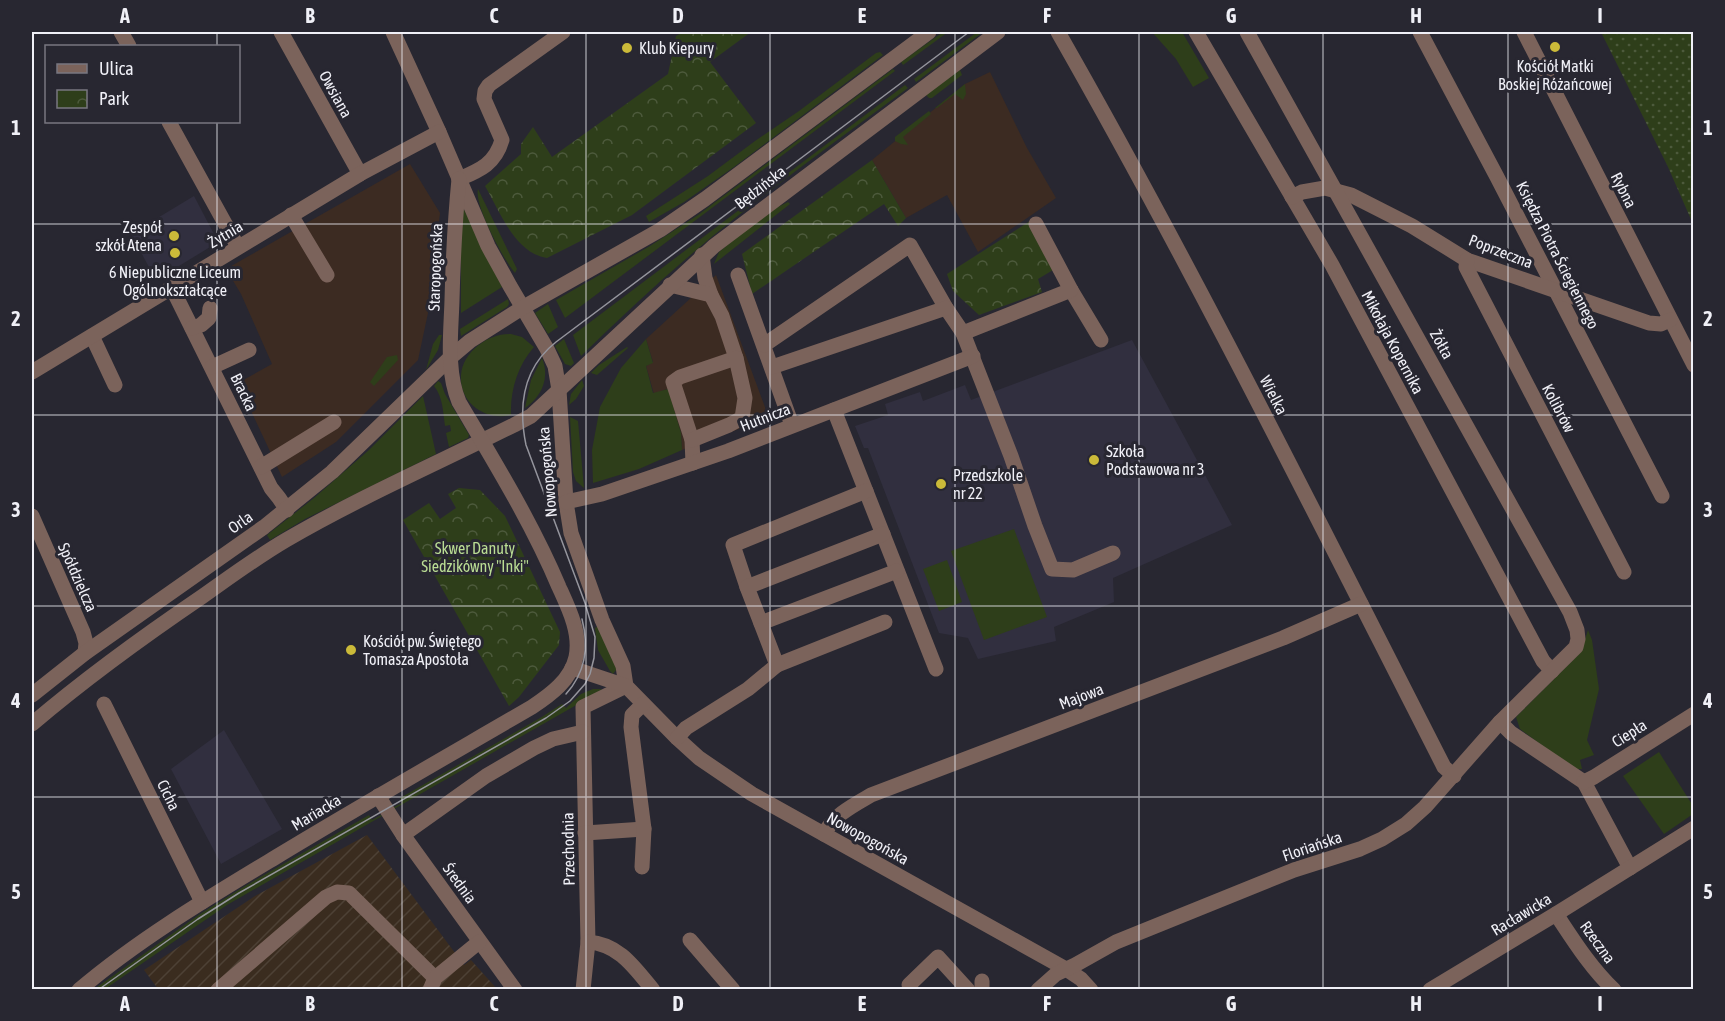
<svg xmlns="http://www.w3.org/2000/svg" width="1725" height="1021" font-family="'Asap Condensed',sans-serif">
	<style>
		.commercial { fill: #3c2b22 }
		.industrial { fill: url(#industrial-furrows) }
		.built { fill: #312f3f }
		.grass { fill: #2e3e1a }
		.park { fill: url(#park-crowns) }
		.garden { fill: url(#garden-dots) }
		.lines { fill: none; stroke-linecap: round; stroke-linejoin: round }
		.minor { stroke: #7b635b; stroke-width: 15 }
		.tram { stroke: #95959d; stroke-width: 1.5 }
		.grid { fill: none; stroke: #f0f0f7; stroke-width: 1.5; stroke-opacity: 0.55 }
		.poi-dot { fill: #cbba39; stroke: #282731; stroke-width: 2 }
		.labels { text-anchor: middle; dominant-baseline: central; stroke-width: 6; stroke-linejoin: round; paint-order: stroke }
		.poi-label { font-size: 16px; fill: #f0f0f7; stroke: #282731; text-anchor: start }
		.street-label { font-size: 16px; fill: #f0f0f7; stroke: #282731 }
		.park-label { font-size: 16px; fill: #badd94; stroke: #282731 }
		.neatline { fill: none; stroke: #f0f0f7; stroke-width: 2 }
		.grid-label { font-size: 20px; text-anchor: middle; font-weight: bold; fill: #f0f0f7 }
	</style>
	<defs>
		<pattern id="industrial-furrows" width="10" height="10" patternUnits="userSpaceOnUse" patternTransform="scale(1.5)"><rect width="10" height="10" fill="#3a2c1f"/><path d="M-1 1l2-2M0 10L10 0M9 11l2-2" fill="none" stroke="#4d4135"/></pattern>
		<pattern id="park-crowns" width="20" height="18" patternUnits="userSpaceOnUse" patternTransform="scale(1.5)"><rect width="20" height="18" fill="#2e3e1a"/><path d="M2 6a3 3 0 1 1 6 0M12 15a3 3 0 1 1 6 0" fill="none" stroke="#4d5a3c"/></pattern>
		<pattern id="garden-dots" width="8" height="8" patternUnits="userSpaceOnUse" patternTransform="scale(1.5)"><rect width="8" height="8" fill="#2e3e1a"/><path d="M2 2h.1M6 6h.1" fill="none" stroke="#4d5a3c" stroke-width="1.8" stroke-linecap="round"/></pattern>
	</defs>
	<rect width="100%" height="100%" fill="#282731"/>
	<g class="commercial">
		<path d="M 990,72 L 1027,148 L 1056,198 L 978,252 L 947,195 L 906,218 L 872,160 L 965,84 Z"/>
		<path d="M 410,164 L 440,213 L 428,313 L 418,360 L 336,442 L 282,477 L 238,383 L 272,364 L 241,294 L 226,269 Z"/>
		<path d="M 716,275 L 769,418 L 682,450 L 681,433 L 667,389 L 654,394 L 646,366 L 653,362 L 646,339 Z"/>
	</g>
	<path class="industrial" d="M 367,835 L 464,965 L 471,960 L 497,989 L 158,989 L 144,970 L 255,896 Z"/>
	<g class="built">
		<path d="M 194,196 L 216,238 L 215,244 L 156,280 L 131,234 Z"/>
		<path d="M 1132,340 L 1232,525 L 1113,578 L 1114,602 L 1054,627 L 1056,641 L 978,659 L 968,638 L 939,633 L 868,448 L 864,448 L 855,426 L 888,415 L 885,404 L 920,392 L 923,401 L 965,385 L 971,400 Z"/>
		<path d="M 224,730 L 282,829 L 221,864 L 171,769 Z"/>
	</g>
	<g class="grass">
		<path d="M 943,32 L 948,32 L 903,65 L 901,62 Z"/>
		<path d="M 977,32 L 983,32 L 916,82 L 914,79 Z"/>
		<path d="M 1152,32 L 1182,32 L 1209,78 L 1193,87 L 1176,59 Z"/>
		<path d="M 880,52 L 883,55 L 734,167 L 684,202 L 649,222 L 646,216 L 708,176 L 755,141 L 799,111 L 876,53 Z"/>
		<path d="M 893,69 L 895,71 L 565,318 L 556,300 L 650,246 L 698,215 Z"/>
		<path d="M 960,70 L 962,75 L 932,98 L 929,98 L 926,95 Z"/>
		<path d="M 965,84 L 966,94 L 963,100 L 955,94 L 937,108 L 935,108 Z"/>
		<path d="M 905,85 L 908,88 C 850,131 791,173 735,218 C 681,261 630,308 581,356 L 573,335 Z"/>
		<path d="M 929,111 L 931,114 L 903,137 L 908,145 L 901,144 L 895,141 L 895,137 Z"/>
		<path d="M 478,189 L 517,269 L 515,273 C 503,259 474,205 478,189 Z"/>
		<path d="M 788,202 L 790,204 L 714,264 L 719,252 L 754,223 L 774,209 Z"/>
		<path d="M 461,203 L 502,287 L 461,313 Z"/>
		<path d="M 508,299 L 509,304 L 507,307 L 461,336 L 460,329 Z"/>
		<path d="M 548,304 L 558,327 L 548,334 L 535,313 Z"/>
		<path d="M 511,334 L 522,337 L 534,347 C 518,365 510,390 511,415 C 485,421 459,403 461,375 C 463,351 489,333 511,334 Z"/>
		<path d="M 439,335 L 442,335 L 438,350 L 426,370 L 433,344 Z"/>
		<path d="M 564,339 L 574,363 L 571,366 L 565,364 L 555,346 Z"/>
		<path d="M 646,339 L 653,363 L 646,366 L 653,393 L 668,389 L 681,433 L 682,450 L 639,469 L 593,483 L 592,450 L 600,407 L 621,368 Z"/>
		<path d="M 627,347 L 628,348 L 597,375 L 591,373 L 599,365 Z"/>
		<path d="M 397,355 L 398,360 L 374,386 L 370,382 L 387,357 Z"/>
		<path d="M 542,358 C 550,378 542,396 525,408 L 531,380 Z"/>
		<path d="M 582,380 L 584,386 L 576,399 L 569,405 L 571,394 Z"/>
		<path d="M 438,381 L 441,383 L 445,394 L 469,435 L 468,438 L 449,447 L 446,433 L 451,431 L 450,425 L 445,426 C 443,412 443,397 434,386 Z"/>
		<path d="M 423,396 L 436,454 L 305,519 L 270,540 L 267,535 L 314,498 L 369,450 Z"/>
		<path d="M 570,417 L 578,421 L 584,488 L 576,481 L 573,472 Z"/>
		<path d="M 1014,529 L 1047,617 L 984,640 L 951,551 Z"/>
		<path d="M 947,560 L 962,602 L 939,611 L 923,569 Z"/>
		<path d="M 598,626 L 616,665 L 616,670 L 613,674 L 610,671 L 598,650 L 595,628 Z"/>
		<path d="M 1588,630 L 1592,640 L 1599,689 L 1587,740 L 1594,755 L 1580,760 L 1582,769 L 1574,769 L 1520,729 L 1516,717 L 1581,652 Z"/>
		<path d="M 593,689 L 601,689 L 601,691 L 394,809 L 394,807 L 402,803 L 400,798 L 540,718 L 562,704 L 566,708 L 581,694 Z"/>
		<path d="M 1659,752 L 1693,806 L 1693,814 L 1664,834 L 1623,776 Z"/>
		<path d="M 369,815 L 372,820 L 381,815 L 382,816 L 227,905 L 105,989 L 93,990 L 200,914 L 245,886 Z"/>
	</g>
	<g class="park">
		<path d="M 683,32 L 751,32 L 710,62 L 756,123 L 632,215 L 547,258 C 515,253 500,212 485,186 L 521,154 L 521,144 L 533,127 L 552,157 L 668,74 L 676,36 Z"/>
		<path d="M 872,160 L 906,218 L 898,226 L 884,204 L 752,294 L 742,254 Z"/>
		<path d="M 1030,221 L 1053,270 L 1038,279 L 1042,292 L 979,315 L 953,291 L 947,274 Z"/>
		<path d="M 459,488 L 480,490 L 505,516 L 560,632 L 559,645 L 519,697 L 509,706 L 403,520 L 429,503 L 440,519 L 456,508 L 448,494 Z"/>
	</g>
	<path class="garden" d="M 1601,32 L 1693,32 L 1693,224 L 1668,167 Z"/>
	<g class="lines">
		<g class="minor">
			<path d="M 121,32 L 129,46"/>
			<path d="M 281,32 L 360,174"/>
			<path d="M 393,32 L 439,132 L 488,246 L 510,286 L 547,349 L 555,366 L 559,390 L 566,502 L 571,533 L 602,620 L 623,666 L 626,686 L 583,707 L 588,942 L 583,990"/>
			<path d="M 1058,32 C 1195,272 1318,520 1444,767 L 1454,776"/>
			<path d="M 1196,32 L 1332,265 L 1543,661 L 1552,671"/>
			<path d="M 1420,32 L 1497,177 L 1662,496"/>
			<path d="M 1524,32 L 1694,365"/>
			<path d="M 169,122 L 238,247"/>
			<path d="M 459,179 C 480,170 495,164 502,140 L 484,99 L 485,91 L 489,85 L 563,32"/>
			<path d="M 1292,197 L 1302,192 L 1325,188 L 1351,195 L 1412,226 L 1467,260 L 1649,323 L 1661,324 L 1670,320"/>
			<path d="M 291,215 L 327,275"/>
			<path d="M 702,255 L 705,278 L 711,295"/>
			<path d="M 1467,260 L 1466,267 L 1624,572"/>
			<path d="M 738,275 L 792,425"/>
			<path d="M 670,285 L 711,295 L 722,316 L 736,358 L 680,377 L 673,382 L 692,440 L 693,463"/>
			<path d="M 172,288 L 271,488 L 279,498 L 287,510"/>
			<path d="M 1071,290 L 1101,340"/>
			<path d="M 192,328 L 201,325 L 209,318 L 210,308"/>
			<path d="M 963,333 L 1071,290 L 1036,224"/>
			<path d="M 92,336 L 115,385"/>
			<path d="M 764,345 L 910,245 L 946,308 L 963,333 L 1011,456 L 1035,526 L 1052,569 L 1073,570 L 1113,553"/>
			<path d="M 212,367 L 249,350"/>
			<path d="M 772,367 L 946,308"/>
			<path d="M 32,372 L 360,174 L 439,132"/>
			<path d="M 834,410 L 936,669"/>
			<path d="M 692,440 L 729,425 L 742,418 L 745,398 L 736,358"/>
			<path d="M 261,467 L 334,422"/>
			<path d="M 566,502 L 602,494 L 728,451 L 973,356"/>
			<path d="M 32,516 L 83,632 L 86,643 L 85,653"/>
			<path d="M 747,587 L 733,545 L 866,491"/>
			<path d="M 761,623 L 897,571"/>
			<path d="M 777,665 L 885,622"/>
			<path d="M 572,668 L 626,686 L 677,738 L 699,758 L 752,794 L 1066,969 L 1081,979 L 1091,990"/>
			<path d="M 32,695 L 85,653 L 264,527 L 332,472 L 451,357 L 470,341 L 522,308 L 660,230 L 705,199 L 929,32"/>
			<path d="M 104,704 L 202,902"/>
			<path d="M 1500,722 L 1511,733 L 1584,782 L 1630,868"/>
			<path d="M 32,724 C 86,678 144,636 203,596 C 230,577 257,557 286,540 C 360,497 438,463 514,425 L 531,416 L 714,246 L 998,32"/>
			<path d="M 677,738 L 686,728 L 748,689 L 777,665 L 747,587 L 883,534"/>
			<path d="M 1584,782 L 1594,777 L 1694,714"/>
			<path d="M 378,796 L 403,835 L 515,990"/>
			<path d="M 585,833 L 644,829"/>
			<path d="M 824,834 C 834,815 852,806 871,795 L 1283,638 L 1361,604"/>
			<path d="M 403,835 L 486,776 L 534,748 L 553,739 L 583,732"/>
			<path d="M 642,867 L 644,829 L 631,727 L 632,715 L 643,704"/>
			<path d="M 1556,914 C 1574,941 1590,967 1614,990"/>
			<path d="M 690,940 L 733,990"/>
			<path d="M 588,942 C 619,944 634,967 653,990"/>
			<path d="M 982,981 L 982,990"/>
			<path d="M 909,985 L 938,957 L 968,990"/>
			<path d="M 79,990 C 139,939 208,898 276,857 C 360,806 446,757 532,707 C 550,695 571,680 576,657 C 581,633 569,609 559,587 C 532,523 495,463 459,402 C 446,371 451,334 452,300 C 453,260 455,220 459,179"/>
			<path d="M 218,990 L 326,897 L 337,892 L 349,893 L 435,978"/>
			<path d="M 430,990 L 435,978 L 479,942"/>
			<path d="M 1038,990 L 1056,974 L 1075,965 L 1116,942 L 1294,870 L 1360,849 L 1382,839 L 1406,824 L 1425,807 L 1500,722 L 1576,647 L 1578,639 L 1577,630 L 1570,612 L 1247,32"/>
			<path d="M 1430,990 L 1556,914 L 1694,828"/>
		</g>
		<g class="tram">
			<path d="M 566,694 C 586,672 589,646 582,619"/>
			<path d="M 98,990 L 198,919 L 239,893 L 546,718 L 570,701 L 585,684 L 590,674 L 594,658 L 595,637 L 585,603 L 526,445 C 518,406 523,368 556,342 L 969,32"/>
		</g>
	</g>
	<path class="grid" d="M 217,32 L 217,46M 402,32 L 402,990M 586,32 L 586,990M 770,32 L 770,990M 955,32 L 955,990M 1139,32 L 1139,990M 1323,32 L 1323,990M 1508,32 L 1508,990M 217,122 L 217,990M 32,224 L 1694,224M 32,415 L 1694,415M 32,606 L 1694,606M 32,797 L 1694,797"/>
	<g class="poi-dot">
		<circle cx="1555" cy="47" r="6"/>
		<circle cx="627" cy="48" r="6"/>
		<circle cx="174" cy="236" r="6"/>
		<circle cx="175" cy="253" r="6"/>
		<circle cx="1094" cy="460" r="6"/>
		<circle cx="941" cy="484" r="6"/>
		<circle cx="351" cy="650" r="6"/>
	</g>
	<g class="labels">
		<g class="poi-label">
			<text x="639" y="48">Klub Kiepury</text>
			<text x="1555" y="66" text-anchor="middle">Kościół Matki<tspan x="1555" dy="18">Boskiej Różańcowej</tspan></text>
			<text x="162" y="227" text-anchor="end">Zespół<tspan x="162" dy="18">szkół Atena</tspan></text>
			<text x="175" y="272" text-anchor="middle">6 Niepubliczne Liceum<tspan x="175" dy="18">Ogólnokształcące</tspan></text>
			<text x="1106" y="451">Szkoła<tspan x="1106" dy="18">Podstawowa nr 3</tspan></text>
			<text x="953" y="475">Przedszkole<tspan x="953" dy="18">nr 22</tspan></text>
			<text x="363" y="641">Kościół pw. Świętego<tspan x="363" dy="18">Tomasza Apostoła</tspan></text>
		</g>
		<g class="street-label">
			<text transform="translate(336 94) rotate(61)">Owsiana</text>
			<text transform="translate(760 187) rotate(-38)">Będzińska</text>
			<text transform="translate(1624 190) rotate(63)">Rybna</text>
			<text transform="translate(225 234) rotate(-31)">Żytnia</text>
			<text transform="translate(1501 251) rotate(21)">Poprzeczna</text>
			<text transform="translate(1558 255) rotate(63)">Księdza Piotra Ściegiennego</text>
			<text transform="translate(435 267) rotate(-88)">Staropogońska</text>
			<text transform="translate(1393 342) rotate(62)">Mikołaja Kopernika</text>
			<text transform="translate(1442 344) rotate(61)">Żółta</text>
			<text transform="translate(244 392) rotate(64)">Bracka</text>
			<text transform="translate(1274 395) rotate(63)">Wielka</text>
			<text transform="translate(1559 408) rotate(62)">Kolibrów</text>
			<text transform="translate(765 417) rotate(-21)">Hutnicza</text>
			<text transform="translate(547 472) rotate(-95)">Nowopogońska</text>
			<text transform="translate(240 522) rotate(-35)">Orla</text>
			<text transform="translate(78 577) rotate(66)">Spółdzielcza</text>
			<text transform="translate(1081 696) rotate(-21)">Majowa</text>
			<text transform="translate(1629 733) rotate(-32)">Ciepła</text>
			<text transform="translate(169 795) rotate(64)">Cicha</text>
			<text transform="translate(316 812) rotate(-31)">Mariacka</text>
			<text transform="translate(868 838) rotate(29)">Nowopogońska</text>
			<text transform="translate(1312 846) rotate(-19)">Floriańska</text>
			<text transform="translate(568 849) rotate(-91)">Przechodnia</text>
			<text transform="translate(460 883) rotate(54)">Średnia</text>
			<text transform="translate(1521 914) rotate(-31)">Racławicka</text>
			<text transform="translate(1598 942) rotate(54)">Rzeczna</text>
		</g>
		<g class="park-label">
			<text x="475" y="548">Skwer Danuty<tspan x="475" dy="18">Siedzikówny "Inki"</tspan></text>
		</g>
	</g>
	<rect width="1725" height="1021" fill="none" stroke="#282731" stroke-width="66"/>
	<rect x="45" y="45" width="195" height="78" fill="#282731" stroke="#787780" stroke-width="1.5"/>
	<rect x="57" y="64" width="30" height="9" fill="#7b635b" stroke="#787780" stroke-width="1.5"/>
	<text x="99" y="75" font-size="18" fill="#f0f0f7">Ulica</text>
	<rect x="57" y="90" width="30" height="18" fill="url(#park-crowns)" stroke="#787780" stroke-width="1.5"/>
	<text x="99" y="105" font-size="18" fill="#f0f0f7">Park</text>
	<rect x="33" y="33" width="1659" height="955" class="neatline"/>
	<g class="grid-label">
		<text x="125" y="23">A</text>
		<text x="310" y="23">B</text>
		<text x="494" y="23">C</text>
		<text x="678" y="23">D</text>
		<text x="862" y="23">E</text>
		<text x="1047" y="23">F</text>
		<text x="1231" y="23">G</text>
		<text x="1416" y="23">H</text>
		<text x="1600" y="23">I</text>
		<text x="16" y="135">1</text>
		<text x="1708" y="135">1</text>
		<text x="16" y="326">2</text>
		<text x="1708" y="326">2</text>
		<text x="16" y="517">3</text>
		<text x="1708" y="517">3</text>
		<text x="16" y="708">4</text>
		<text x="1708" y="708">4</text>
		<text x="16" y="899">5</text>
		<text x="1708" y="899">5</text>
		<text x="125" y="1011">A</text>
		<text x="310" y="1011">B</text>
		<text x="494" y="1011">C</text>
		<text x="678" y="1011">D</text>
		<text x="862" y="1011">E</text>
		<text x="1047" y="1011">F</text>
		<text x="1231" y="1011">G</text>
		<text x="1416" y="1011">H</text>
		<text x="1600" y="1011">I</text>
	</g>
</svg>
